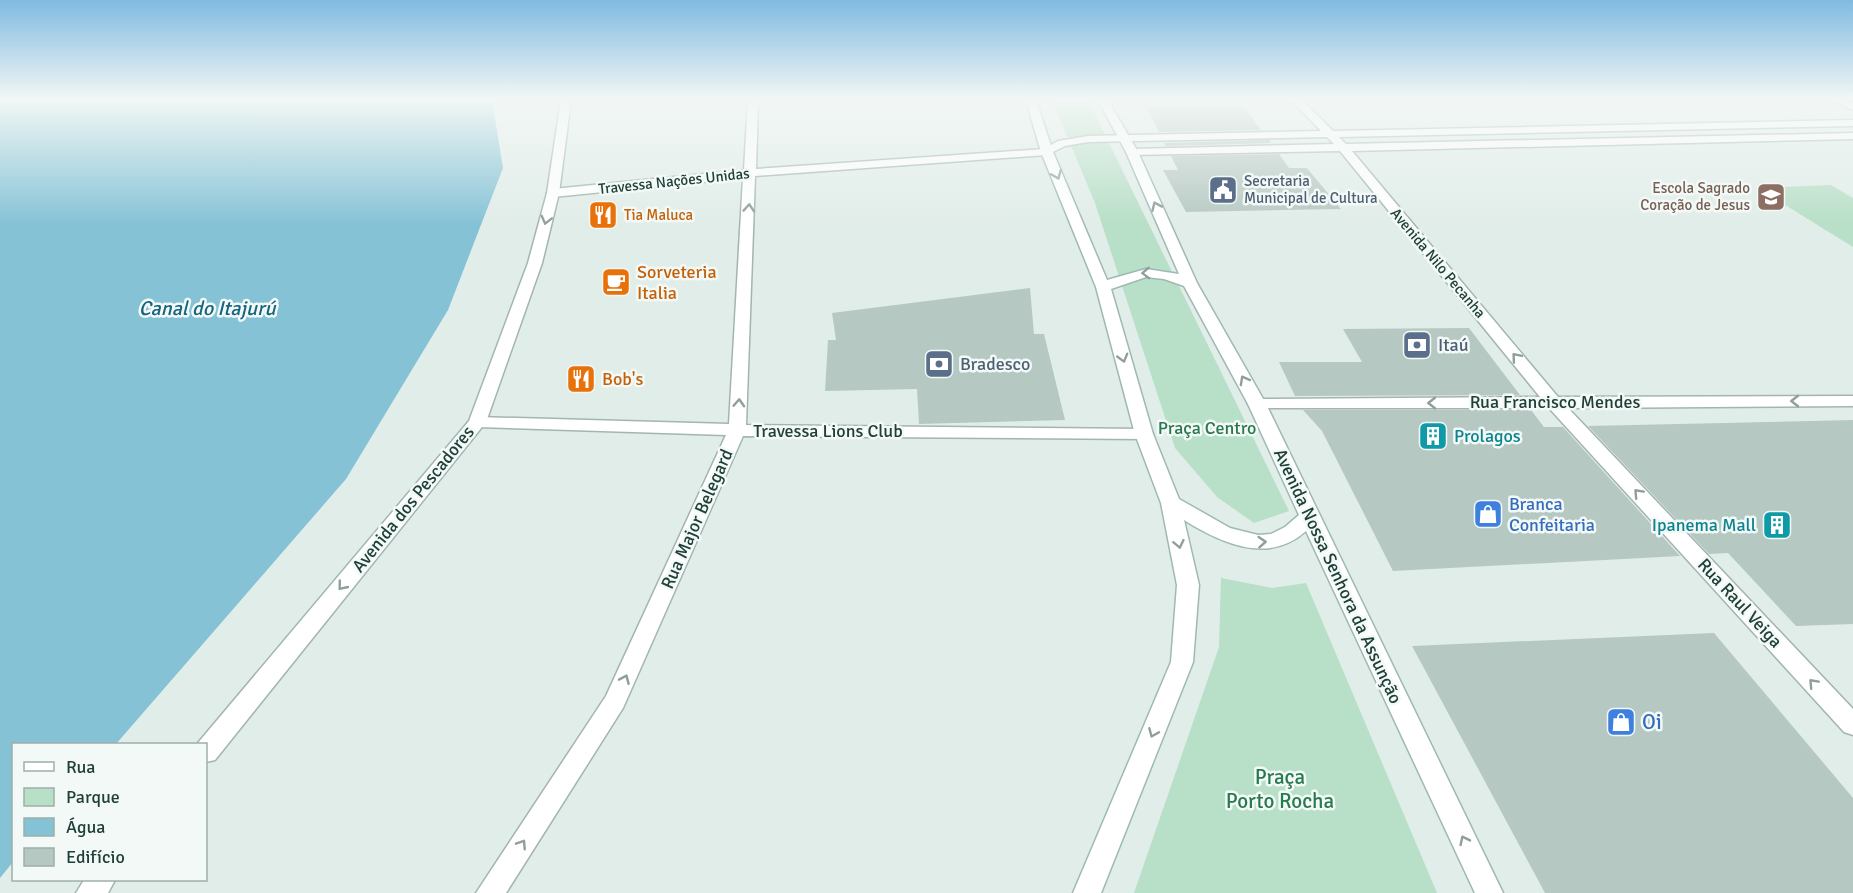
<svg xmlns="http://www.w3.org/2000/svg" width="1853" height="893" font-family="Signika,sans-serif">
	<style>
		.green { fill: #b8dfc7 }
		.water { fill: #85c2d6 }
		.building { fill: #b6c8c2 }
		.lines { fill: none; stroke-linecap: round; stroke-linejoin: round }
		.minor-casing { stroke: #a3b5b1; stroke-width: 3 }
		.tertiary-casing { stroke: #a3b5b1; stroke-width: 3 }
		.secondary-casing { stroke: #9fb9b2; stroke-width: 3 }
		.minor { fill: #fff; fill-rule: evenodd }
		.tertiary { fill: #fff; fill-rule: evenodd }
		.secondary { fill: #fff; fill-rule: evenodd }
		.oneway { stroke: #909f9c }
		.labels { text-anchor: middle; dominant-baseline: central; stroke-width: 5; stroke-linejoin: round; paint-order: stroke }
		.far-street-label { font-size: 15px; fill: #203f39; stroke: #f2f9f6 }
		.far-service-label { font-size: 15px; fill: #4e5e75; stroke: #f2f9f6; text-anchor: start }
		.far-education-label { font-size: 15px; fill: #785e54; stroke: #f2f9f6; text-anchor: end }
		.far-food-label { font-size: 15px; fill: #c56008; stroke: #f2f9f6; text-anchor: start }
		.food-label { font-size: 18px; fill: #c56008; stroke: #f2f9f6; text-anchor: start }
		.service-label { font-size: 18px; fill: #4e5e75; stroke: #f2f9f6; text-anchor: start }
		.street-label { font-size: 18px; fill: #203f39; stroke: #f2f9f6 }
		.park-label { font-size: 18px; fill: #27794e; stroke: #f2f9f6 }
		.culture-label { font-size: 18px; fill: #0d838f; stroke: #f2f9f6; text-anchor: start }
		.shop-label { font-size: 18px; fill: #366cbe; stroke: #f2f9f6; text-anchor: start }
		.water-label { font-size: 20px; font-style: italic; fill: #16647f; stroke: #f2f9f6 }
		.near-shop-label { font-size: 21px; fill: #366cbe; stroke: #f2f9f6; text-anchor: start }
		.near-park-label { font-size: 21px; fill: #27794e; stroke: #f2f9f6 }
	</style>
	<rect width="100%" height="100%" fill="#e1ede9"/>
	<g class="green">
		<path d="M 1052,100 L 1088,100 L 1289,511 L 1254,523 L 1217,497 L 1175,448 L 1095,203 Z"/>
		<path d="M 1831,185 L 1853,198 L 1853,247 L 1758,188 Z"/>
		<path d="M 1221,578 L 1272,588 L 1306,583 L 1437,893 L 1134,893 L 1219,647 Z"/>
	</g>
	<path class="water" d="M 0,100 L 492,100 L 503,168 L 448,310 L 346,479 L 116,744 L 14,744 L 13,862 L 0,878 Z"/>
	<g class="building">
		<path d="M 1243,105 L 1261,130 L 1159,132 L 1146,106 Z"/>
		<path d="M 1269,140 L 1271,143 L 1166,146 L 1164,143 Z"/>
		<path d="M 1279,154 L 1289,168 L 1307,168 L 1341,209 L 1186,212 L 1163,170 L 1178,170 L 1171,156 Z"/>
		<path d="M 1030,288 L 1034,334 L 1044,334 L 1065,420 L 919,424 L 917,389 L 825,391 L 828,340 L 836,340 L 832,313 Z"/>
		<path d="M 1469,328 L 1520,395 L 1295,396 L 1279,362 L 1362,362 L 1343,329 Z"/>
		<path d="M 1303,410 L 1531,410 L 1544,427 L 1563,427 L 1680,556 L 1393,571 L 1322,431 Z"/>
		<path d="M 1853,420 L 1853,624 L 1796,626 L 1728,553 L 1709,554 L 1588,426 Z"/>
		<path d="M 1714,633 L 1853,798 L 1853,893 L 1545,893 L 1412,646 Z"/>
	</g>
	<g class="lines">
		<g class="minor-casing">
			<g id="minor">
				<path d="M 748,100 L 758,100 L 756,169 L 1044,149 L 1058,141 L 1088,136 L 1321,131 L 1291,100 L 1302,100 L 1333,131 L 1853,120 L 1853,126 L 1339,137 L 1346,144 L 1853,133 L 1853,139 L 1352,151 L 1558,397 L 1853,396 L 1853,406 L 1568,408 L 1853,709 L 1853,735 L 1844,732 L 1549,408 L 1251,408 L 1248,404 L 1251,400 L 1257,399 L 1540,397 L 1340,151 L 1132,155 L 1126,152 L 1132,149 L 1334,144 L 1327,137 L 1088,142 L 1065,146 L 1047,155 L 755,176 L 746,425 L 1144,429 L 1153,434 L 1144,439 L 743,436 L 623,708 L 506,893 L 476,893 L 606,696 L 726,435 L 477,427 L 468,422 L 477,417 L 729,424 L 743,178 L 553,197 L 547,193 L 553,189 L 744,170 Z"/>
				<path d="M 1834,100 L 1853,103 L 1853,110 L 1835,102 Z"/>
			</g>
		</g>
		<g class="tertiary-casing">
			<g id="tertiary">
				<path d="M 561,100 L 571,100 L 559,193 L 542,263 L 486,422 L 215,760 L 206,762 L 206,744 L 197,744 L 469,421 L 528,263 L 547,193 Z"/>
				<path d="M 84,880 L 115,880 L 108,893 L 76,893 Z"/>
			</g>
		</g>
		<g class="secondary-casing">
			<path id="secondary" d="M 1026,100 L 1036,100 L 1053,152 L 1107,280 L 1146,269 L 1179,274 L 1126,152 L 1098,100 L 1108,100 L 1138,152 L 1197,283 L 1266,404 L 1503,893 L 1475,893 L 1306,531 C 1268,565 1221,543 1184,520 L 1199,585 L 1193,662 L 1101,893 L 1073,893 L 1171,662 L 1177,585 L 1161,503 L 1135,434 L 1096,287 L 1041,152 ZM 1146,277 L 1164,279 L 1184,286 L 1248,404 L 1299,515 L 1285,527 L 1271,534 L 1258,535 L 1230,528 L 1179,499 L 1153,434 L 1111,289 Z"/>
		</g>
		<use href="#minor" class="minor"/>
		<use href="#tertiary" class="tertiary"/>
		<use href="#secondary" class="secondary"/>
	</g>
	<defs><path id="oneway-chevron" d="M-2-3.5L2.5 0L-2 3.5" fill="none" stroke-width="1.6" stroke-linecap="round" stroke-linejoin="round" transform="scale(1.5)"/></defs>
	<g class="oneway">
		<use href="#oneway-chevron" transform="translate(1057 175) rotate(68)"/>
		<use href="#oneway-chevron" transform="translate(1156 206) rotate(-114)"/>
		<use href="#oneway-chevron" transform="translate(749 208) rotate(-86)"/>
		<use href="#oneway-chevron" transform="translate(546 220) rotate(104)"/>
		<use href="#oneway-chevron" transform="translate(1146 273) rotate(178)"/>
		<use href="#oneway-chevron" transform="translate(1516 357) rotate(-130)"/>
		<use href="#oneway-chevron" transform="translate(1123 358) rotate(74)"/>
		<use href="#oneway-chevron" transform="translate(1244 380) rotate(-119)"/>
		<use href="#oneway-chevron" transform="translate(1795 401) rotate(180)"/>
		<use href="#oneway-chevron" transform="translate(739 403) rotate(-87)"/>
		<use href="#oneway-chevron" transform="translate(1432 403) rotate(180)"/>
		<use href="#oneway-chevron" transform="translate(1638 493) rotate(-133)"/>
		<use href="#oneway-chevron" transform="translate(1262 542) rotate(-4)"/>
		<use href="#oneway-chevron" transform="translate(1179 544) rotate(78)"/>
		<use href="#oneway-chevron" transform="translate(342 586) rotate(129)"/>
		<use href="#oneway-chevron" transform="translate(625 679) rotate(-66)"/>
		<use href="#oneway-chevron" transform="translate(1813 683) rotate(-133)"/>
		<use href="#oneway-chevron" transform="translate(1153 733) rotate(113)"/>
		<use href="#oneway-chevron" transform="translate(1464 840) rotate(-116)"/>
		<use href="#oneway-chevron" transform="translate(522 844) rotate(-57)"/>
	</g>
	<linearGradient id="sky" x2="0" y2="1"><stop stop-color="#80bae1"/><stop offset="0.44" stop-color="#f2f7f5"/><stop offset="1" stop-color="#f2f7f5" stop-opacity="0"/></linearGradient>
	<rect width="1853" height="225" fill="url(#sky)"/>
	<defs>
		<g id="civic-square" transform="scale(1.5)"><rect x="-9" y="-9" width="18" height="18" rx="4" fill="#5c6f8a" stroke="#f2f9f6"/><path d="M-.6-6.5H3V-4.5H.6V-3L4-1V1h2V6H-6V1h2V-1L-.6-3ZM-1.2 2.5V6h2.4V2.5Z" fill="#fff"/></g>
		<g id="school-square" transform="scale(1.5)"><rect x="-9" y="-9" width="18" height="18" rx="4" fill="#8d6e63" stroke="#f2f9f6"/><path d="M0-5L7-2L0 1L-7-2ZM-4 1L0 2.5L4 1V4Q0 6-4 4Z" fill="#fff"/></g>
		<g id="restaurant-square" transform="scale(1.5)"><rect x="-9" y="-9" width="18" height="18" rx="4" fill="#e8710a" stroke="#f2f9f6"/><path d="M-5-6h1v4h1v-4h1v4h1v-4h1v5L-1.5 .5V6h-2V.5L-5-1ZM5-6V6H3V1.5H1.5Q1.5-4 5-6Z" fill="#fff"/></g>
		<g id="cafe-square" transform="scale(1.5)"><rect x="-9" y="-9" width="18" height="18" rx="4" fill="#e8710a" stroke="#f2f9f6"/><path d="M-5.5-4.5H6V0H3Q3 3.5 0 3.5H-2.5Q-5.5 3.5-5.5 0ZM3-3.2v2h1.7v-2ZM-6 4.5H4V6H-6Z" fill="#fff"/></g>
		<g id="bank-square" transform="scale(1.5)"><rect x="-9" y="-9" width="18" height="18" rx="4" fill="#5c6f8a" stroke="#f2f9f6"/><path d="M-6-4H6V4H-6ZM0-2.3a2.3 2.3 0 1 0 0 4.6a2.3 2.3 0 1 0 0-4.6Z" fill="#fff"/></g>
		<g id="building-square" transform="scale(1.5)"><rect x="-9" y="-9" width="18" height="18" rx="4" fill="#0f9aa8" stroke="#f2f9f6"/><path d="M-4-6H4V6H1V3H-1V6H-4ZM-2.5-4.3h1.7v1.8h-1.7ZM.8-4.3h1.7v1.8H.8ZM-2.5-1h1.7V.8h-1.7ZM.8-1h1.7V.8H.8Z" fill="#fff"/></g>
		<g id="shop-square" transform="scale(1.5)"><rect x="-9" y="-9" width="18" height="18" rx="4" fill="#3f7fe0" stroke="#f2f9f6"/><path d="M-5-2.5h2.3a2.7 3.5 0 0 1 5.4 0H5L5.5 6h-11ZM-1.5-2.5h3a1.5 2.3 0 0 0-3 0Z" fill="#fff"/></g>
	</defs>
	<g fill-rule="evenodd">
		<use href="#civic-square" x="1223" y="190"/>
		<use href="#school-square" x="1771" y="197"/>
		<use href="#restaurant-square" x="603" y="215"/>
		<use href="#cafe-square" x="616" y="282"/>
		<use href="#bank-square" x="1417" y="345"/>
		<use href="#bank-square" x="939" y="364"/>
		<use href="#restaurant-square" x="581" y="379"/>
		<use href="#building-square" x="1433" y="436"/>
		<use href="#shop-square" x="1488" y="514"/>
		<use href="#building-square" x="1777" y="525"/>
		<use href="#shop-square" x="1621" y="722"/>
	</g>
	<g class="labels">
		<g class="far-street-label">
			<text transform="translate(674 181) rotate(-6)">Travessa Nações Unidas</text>
			<text transform="translate(1438 263) rotate(50)">Avenida Nilo Pecanha</text>
		</g>
		<g class="far-service-label">
			<text x="1244" y="181">Secretaria<tspan x="1244" dy="17">Municipal de Cultura</tspan></text>
		</g>
		<g class="far-education-label">
			<text x="1750" y="188">Escola Sagrado<tspan x="1750" dy="17">Coração de Jesus</tspan></text>
		</g>
		<g class="far-food-label">
			<text x="624" y="215">Tia Maluca</text>
		</g>
		<g class="food-label">
			<text x="637" y="272">Sorveteria<tspan x="637" dy="21">Italia</tspan></text>
			<text x="602" y="379">Bob's</text>
		</g>
		<g class="service-label">
			<text x="1438" y="345">Itaú</text>
			<text x="960" y="364">Bradesco</text>
		</g>
		<g class="street-label">
			<text x="1555" y="402">Rua Francisco Mendes</text>
			<text x="828" y="431">Travessa Lions Club</text>
			<text transform="translate(413 499) rotate(-51)">Avenida dos Pescadores</text>
			<text transform="translate(697 519) rotate(-66)">Rua Major Belegard</text>
			<text transform="translate(1338 576) rotate(65)">Avenida Nossa Senhora da Assunção</text>
			<text transform="translate(1740 603) rotate(47)">Rua Raul Veiga</text>
		</g>
		<g class="park-label">
			<text x="1207" y="428">Praça Centro</text>
		</g>
		<g class="culture-label">
			<text x="1454" y="436">Prolagos</text>
			<text x="1756" y="525" text-anchor="end">Ipanema Mall</text>
		</g>
		<g class="shop-label">
			<text x="1509" y="504">Branca<tspan x="1509" dy="21">Confeitaria</tspan></text>
		</g>
		<g class="water-label">
			<text x="207" y="308">Canal do Itajurú</text>
		</g>
		<g class="near-shop-label">
			<text x="1642" y="722">Oi</text>
		</g>
		<g class="near-park-label">
			<text x="1280" y="777">Praça<tspan x="1280" dy="24">Porto Rocha</tspan></text>
		</g>
	</g>
	<rect x="12" y="743" width="195" height="138" fill="#f2f9f6" stroke="#9eafaa" stroke-width="1.5"/>
	<rect x="24" y="762" width="30" height="9" fill="#ffffff" stroke="#9eafaa" stroke-width="1.5"/>
	<text x="66" y="773" font-size="18" fill="#203f39">Rua</text>
	<rect x="24" y="788" width="30" height="18" fill="#b8dfc7" stroke="#9eafaa" stroke-width="1.5"/>
	<text x="66" y="803" font-size="18" fill="#203f39">Parque</text>
	<rect x="24" y="818" width="30" height="18" fill="#85c2d6" stroke="#9eafaa" stroke-width="1.5"/>
	<text x="66" y="833" font-size="18" fill="#203f39">Água</text>
	<rect x="24" y="848" width="30" height="18" fill="#b6c8c2" stroke="#9eafaa" stroke-width="1.5"/>
	<text x="66" y="863" font-size="18" fill="#203f39">Edifício</text>
</svg>
